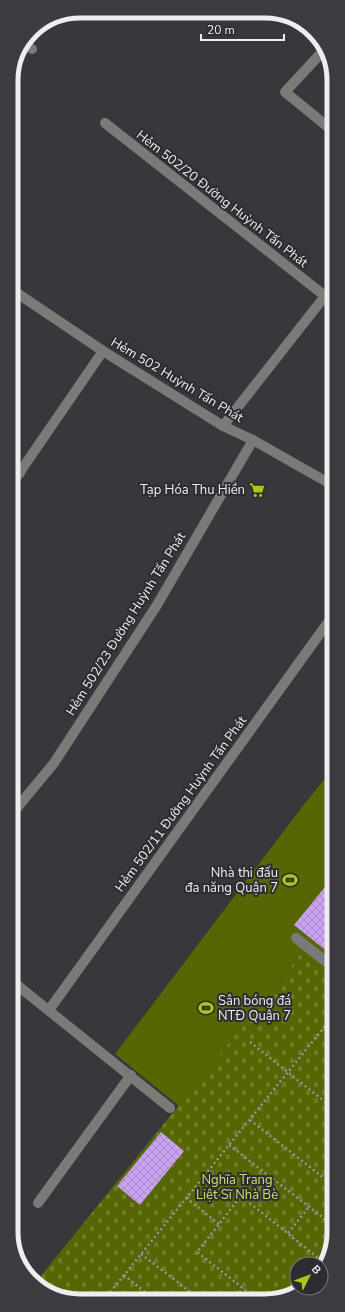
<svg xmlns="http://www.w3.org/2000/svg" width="345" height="1312" font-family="'Nunito Sans',sans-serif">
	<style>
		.grass { fill: #556603 }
		.cemetery { fill: url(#cemetery-stones) }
		.building { fill: url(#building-cross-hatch) }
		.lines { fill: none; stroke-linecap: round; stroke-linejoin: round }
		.path { stroke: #959497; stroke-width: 2.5; stroke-dasharray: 2 3; stroke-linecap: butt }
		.minor { stroke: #7a7b78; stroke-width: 10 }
		.labels { text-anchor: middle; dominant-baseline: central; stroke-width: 4; stroke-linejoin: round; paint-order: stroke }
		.street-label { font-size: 13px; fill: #eeedf0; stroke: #2e2c31 }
		.poi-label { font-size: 13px; fill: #eeedf0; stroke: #2e2c31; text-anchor: end }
		.park-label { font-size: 13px; fill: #c5e16a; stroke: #2e2c31 }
		.rim { fill: none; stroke: #eeedf0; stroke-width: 5 }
	</style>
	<defs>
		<pattern id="cemetery-stones" width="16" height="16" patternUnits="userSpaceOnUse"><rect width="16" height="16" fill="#556603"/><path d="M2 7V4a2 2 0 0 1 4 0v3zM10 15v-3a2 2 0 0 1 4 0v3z" fill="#6e7c28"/></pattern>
		<pattern id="building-cross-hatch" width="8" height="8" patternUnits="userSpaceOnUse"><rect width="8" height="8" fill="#c9a2f2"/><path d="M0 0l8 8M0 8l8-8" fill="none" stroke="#a88bc8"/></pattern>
	</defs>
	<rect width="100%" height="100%" fill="#38373b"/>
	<path class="grass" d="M 334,767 L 334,980 L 301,954 L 179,1106 L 115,1054 L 302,807 Z"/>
	<path class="cemetery" d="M 301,954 L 334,980 L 334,1236 L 321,1268 L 321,1264 L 297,1264 L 298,1288 L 274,1300 L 66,1300 L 36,1282 Z"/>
	<g class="building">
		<path d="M 334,876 L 334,957 L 294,925 Z"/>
		<path d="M 161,1132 L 184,1151 L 140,1205 L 117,1186 Z"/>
	</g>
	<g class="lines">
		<g class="path">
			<path d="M 250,1042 L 334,1109"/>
			<path d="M 250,1120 L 334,1186"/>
			<path d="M 229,1145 L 334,1226"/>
			<path d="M 330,1182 L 334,1177"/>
			<path d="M 186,1198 L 219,1224"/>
			<path d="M 288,1233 L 309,1207"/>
			<path d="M 141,1254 L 201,1300"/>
			<path d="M 320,1264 L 326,1257"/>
			<path d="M 124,1275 L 155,1300"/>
			<path d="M 104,1300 L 334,1015"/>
			<path d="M 233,1300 L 243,1288"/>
			<path d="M 258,1300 L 197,1252 L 241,1196 L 322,1261"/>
		</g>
		<g class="minor">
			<path d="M 25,44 L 32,49"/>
			<path d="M 324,50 L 285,92 L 333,131"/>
			<path d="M 105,123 L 325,296 L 223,426"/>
			<path d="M 11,289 L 103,351 L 223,426 L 253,440 L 334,486"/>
			<path d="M 11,467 L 20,473"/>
			<path d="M 11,485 L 103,351"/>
			<path d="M 11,815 L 54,763 L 157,605 L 253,440"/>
			<path d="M 296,938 L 334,968"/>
			<path d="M 12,981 L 170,1108"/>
			<path d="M 49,1010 L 334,614"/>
			<path d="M 38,1203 L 131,1075"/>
		</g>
	</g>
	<defs>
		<g id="supermarket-bare" transform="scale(1.2)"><path d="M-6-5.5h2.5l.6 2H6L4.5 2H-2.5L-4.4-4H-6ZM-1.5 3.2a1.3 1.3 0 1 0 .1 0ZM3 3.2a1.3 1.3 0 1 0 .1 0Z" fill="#a8c71c" stroke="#2e2c31" stroke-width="2.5" paint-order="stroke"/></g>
		<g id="stadium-bare" transform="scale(1.2)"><path d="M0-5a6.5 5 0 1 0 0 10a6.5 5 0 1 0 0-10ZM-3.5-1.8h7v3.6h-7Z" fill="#a8c71c" stroke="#2e2c31" stroke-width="2.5" paint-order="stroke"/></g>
	</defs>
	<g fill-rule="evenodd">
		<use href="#supermarket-bare" x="257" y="490"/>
		<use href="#stadium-bare" x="290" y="880"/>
		<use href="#stadium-bare" x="206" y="1008"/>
	</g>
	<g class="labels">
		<g class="street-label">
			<text transform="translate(222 199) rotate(38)">Hẻm 502/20 Đường Huỳnh Tấn Phát</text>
			<text transform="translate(177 380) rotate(31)">Hẻm 502 Huỳnh Tấn Phát</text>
			<text transform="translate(126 624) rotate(-58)">Hẻm 502/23 Đường Huỳnh Tấn Phát</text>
			<text transform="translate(181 804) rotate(-54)">Hẻm 502/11 Đường Huỳnh Tấn Phát</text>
		</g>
		<g class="poi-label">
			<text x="245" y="490">Tạp Hóa Thu Hiền</text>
			<text x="278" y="873">Nhà thi đấu<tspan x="278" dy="15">đa năng Quận 7</tspan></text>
			<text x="218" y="1001" text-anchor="start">Sân bóng đá<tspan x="218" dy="15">NTĐ Quận 7</tspan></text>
		</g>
		<g class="park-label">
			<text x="237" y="1180">Nghĩa Trang<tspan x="237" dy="15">Liệt Sĩ Nhà Bè</tspan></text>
		</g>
	</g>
	<path d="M0 0H345V1312H0ZM80 18H265A62 62 0 0 1 327 80V1232A62 62 0 0 1 265 1294H80A62 62 0 0 1 18 1232V80A62 62 0 0 1 80 18Z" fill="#3d3b40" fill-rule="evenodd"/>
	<path class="rim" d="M80 18H265A62 62 0 0 1 327 80V1232A62 62 0 0 1 265 1294H80A62 62 0 0 1 18 1232V80A62 62 0 0 1 80 18Z"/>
	<g transform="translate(309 1276) rotate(48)"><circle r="19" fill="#2e2c31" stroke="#7b797d"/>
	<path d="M0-3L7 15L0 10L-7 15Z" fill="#a8c71c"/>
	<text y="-6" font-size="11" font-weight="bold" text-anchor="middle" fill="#eeedf0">B</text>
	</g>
	<path d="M201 34v6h83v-6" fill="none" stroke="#eeedf0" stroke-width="2"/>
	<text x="207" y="34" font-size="12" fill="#eeedf0" stroke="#2e2c31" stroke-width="3" paint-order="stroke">20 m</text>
</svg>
